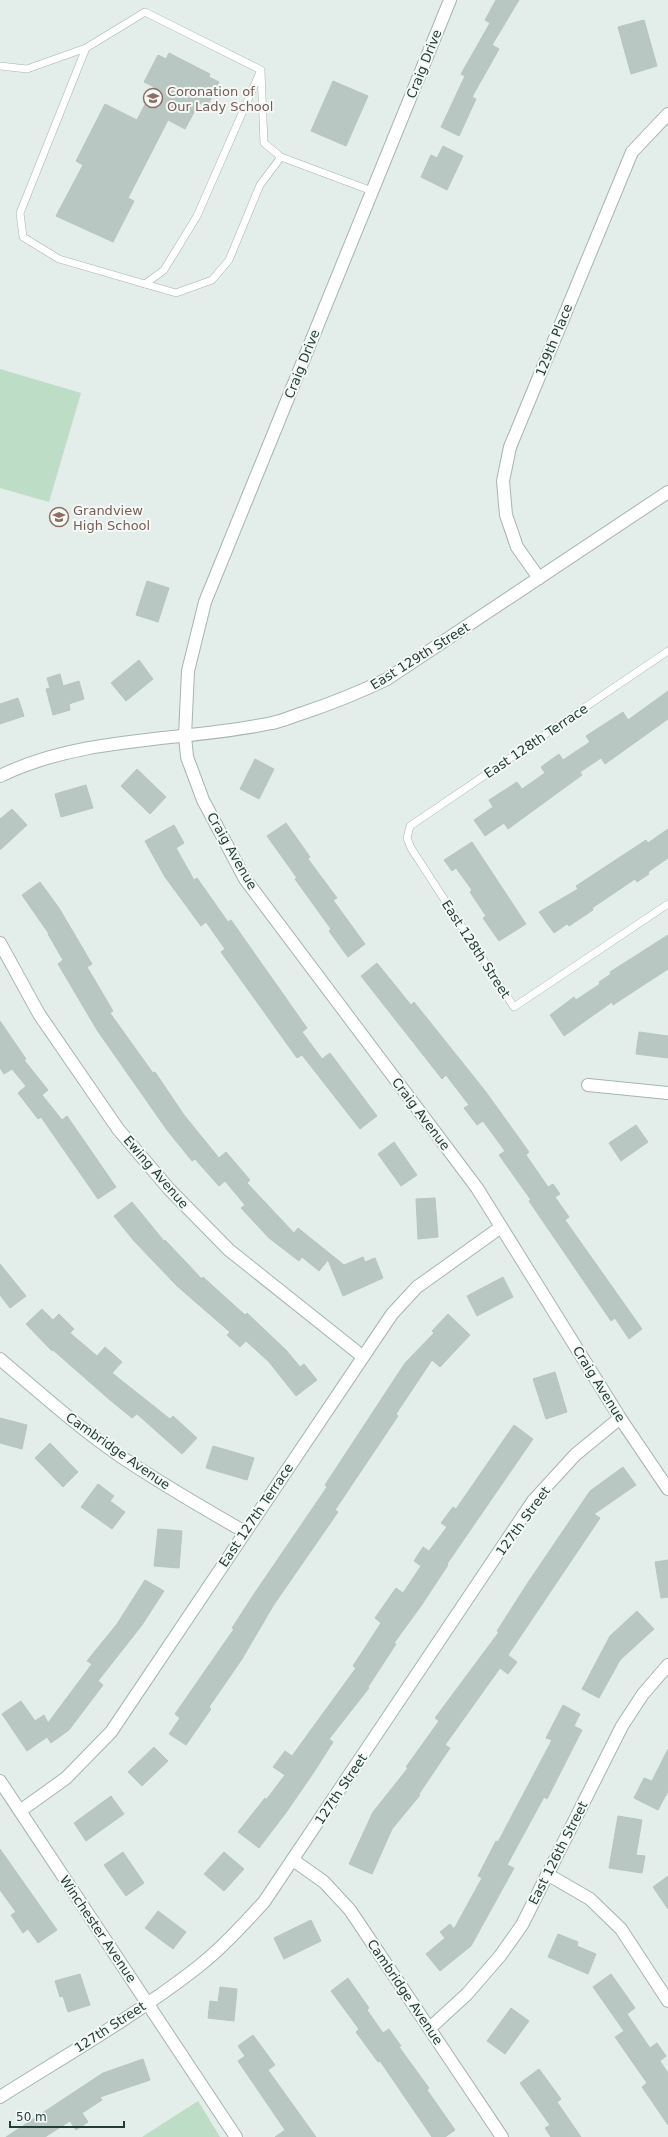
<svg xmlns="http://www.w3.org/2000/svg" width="668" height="2137" font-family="'DejaVu Sans',sans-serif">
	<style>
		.green { fill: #bdddc7 }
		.building { fill: #b9c7c2; stroke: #b6c6c0 }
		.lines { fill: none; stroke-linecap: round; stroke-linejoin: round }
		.service-casing { stroke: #a6b5b0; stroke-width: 8 }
		.minor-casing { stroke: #a6b5b0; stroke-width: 14 }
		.service { stroke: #fff; stroke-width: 7 }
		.minor { stroke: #fff; stroke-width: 12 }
		.labels { text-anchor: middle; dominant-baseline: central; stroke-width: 4; stroke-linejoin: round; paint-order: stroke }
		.street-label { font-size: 13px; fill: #233e38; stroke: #f4f9f7 }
		.education-label { font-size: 13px; fill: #785e54; stroke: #f4f9f7; text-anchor: start }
	</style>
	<rect width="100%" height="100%" fill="#e3ede9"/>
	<g class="green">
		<path d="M 0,369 L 81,393 L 49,502 L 0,488 Z"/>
		<path d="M 198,2101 L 220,2137 L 142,2137 Z"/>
	</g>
	<g class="building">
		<path d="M 496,0 L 519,0 L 492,45 L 499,49 L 472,97 L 476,99 L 459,136 L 441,127 L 465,76 L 461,74 L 490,23 L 485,20 Z"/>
		<path d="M 644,20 L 657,66 L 631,74 L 618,27 Z"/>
		<path d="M 169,53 L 210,74 L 209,77 L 219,82 L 207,107 L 199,103 L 185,129 L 168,120 L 128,198 L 134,201 L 113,242 L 56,216 L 83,165 L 76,161 L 105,104 L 137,120 L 154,87 L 144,82 L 158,55 L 166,59 Z"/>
		<path d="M 333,81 L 368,96 L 346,146 L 311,131 Z"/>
		<path d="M 443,146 L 463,156 L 447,190 L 421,177 L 431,155 L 437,158 Z"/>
		<path d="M 147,581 L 169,588 L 158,622 L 136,615 Z"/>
		<path d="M 139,660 L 153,679 L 126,701 L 111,683 Z"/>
		<path d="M 60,674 L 63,686 L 79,681 L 84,699 L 69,704 L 70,710 L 53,715 L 46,689 L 50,688 L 47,678 Z"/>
		<path d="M 668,691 L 668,719 L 605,764 L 601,758 L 580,772 L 582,775 L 508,829 L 504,823 L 485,836 L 474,820 L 493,807 L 489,800 L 517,782 L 522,789 L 545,773 L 541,767 L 559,754 L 563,760 L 590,742 L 586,736 L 623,712 L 628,720 Z"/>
		<path d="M 18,698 L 24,716 L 0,724 L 0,704 Z"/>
		<path d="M 255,759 L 274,769 L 259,799 L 240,789 Z"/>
		<path d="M 137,769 L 166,797 L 150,814 L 121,786 Z"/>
		<path d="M 86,785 L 93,808 L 61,817 L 55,794 Z"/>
		<path d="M 12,809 L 27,825 L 0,850 L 0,819 Z"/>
		<path d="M 286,823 L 310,857 L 308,859 L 337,898 L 333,900 L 365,944 L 348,957 L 329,931 L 331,929 L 295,879 L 297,878 L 267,836 Z"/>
		<path d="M 174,825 L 184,843 L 176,848 L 194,880 L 197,878 L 228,922 L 231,920 L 307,1028 L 302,1032 L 322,1059 L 330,1053 L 377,1116 L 360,1129 L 302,1055 L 297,1058 L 221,952 L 225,949 L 206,922 L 201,926 L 165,877 L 145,841 Z"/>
		<path d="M 668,829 L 668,858 L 648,872 L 649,874 L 637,882 L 635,879 L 592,908 L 593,910 L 569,926 L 567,924 L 554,933 L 539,912 L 578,889 L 576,886 L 646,840 L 648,843 Z"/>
		<path d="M 472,842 L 526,924 L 499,941 L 483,918 L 486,916 L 470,892 L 472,890 L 456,868 L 452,871 L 444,860 Z"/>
		<path d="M 40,882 L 59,908 L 92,964 L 87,967 L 113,1011 L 110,1013 L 153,1073 L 155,1072 L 184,1115 L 219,1158 L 226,1152 L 250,1180 L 247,1183 L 294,1233 L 298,1228 L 344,1265 L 363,1257 L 365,1262 L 375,1258 L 383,1278 L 343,1296 L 328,1260 L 319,1271 L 302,1257 L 299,1261 L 269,1238 L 241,1208 L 245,1205 L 225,1181 L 219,1186 L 195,1159 L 192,1161 L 167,1130 L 97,1030 L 58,964 L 63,960 L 48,934 L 49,934 L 22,895 Z"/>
		<path d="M 668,935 L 668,969 L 613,1005 L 612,1002 L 564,1036 L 550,1015 L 574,997 L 576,1000 L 600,984 L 599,982 L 611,974 L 610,972 Z"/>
		<path d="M 377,963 L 411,1005 L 414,1002 L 486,1092 L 529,1152 L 526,1155 L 548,1187 L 553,1184 L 560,1194 L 555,1197 L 569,1217 L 565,1220 L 642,1329 L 629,1339 L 615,1318 L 611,1321 L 529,1201 L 531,1200 L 499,1155 L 505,1151 L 483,1121 L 477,1125 L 464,1108 L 469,1105 L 446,1075 L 442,1079 L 361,976 Z"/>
		<path d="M 0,1021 L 26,1059 L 24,1060 L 48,1090 L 42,1095 L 62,1120 L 67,1116 L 116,1187 L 98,1199 L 41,1117 L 38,1119 L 18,1093 L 26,1086 L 12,1069 L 4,1074 L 0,1068 Z"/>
		<path d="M 639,1032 L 668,1036 L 668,1058 L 636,1054 Z"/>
		<path d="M 636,1125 L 648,1142 L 621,1161 L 609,1143 Z"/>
		<path d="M 394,1142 L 417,1175 L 401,1186 L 378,1154 Z"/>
		<path d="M 435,1198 L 438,1237 L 418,1239 L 416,1199 Z"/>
		<path d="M 132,1202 L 164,1241 L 165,1240 L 202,1279 L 203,1277 L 245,1315 L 247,1313 L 286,1350 L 300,1367 L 304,1364 L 317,1380 L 296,1396 L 269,1362 L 246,1341 L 240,1347 L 227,1335 L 230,1332 L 177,1286 L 134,1241 L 114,1216 Z"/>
		<path d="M 0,1264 L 26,1296 L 10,1308 L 0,1295 Z"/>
		<path d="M 503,1277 L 513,1297 L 477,1316 L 467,1296 Z"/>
		<path d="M 42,1309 L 53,1320 L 59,1314 L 74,1329 L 70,1333 L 97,1356 L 105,1347 L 122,1362 L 112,1373 L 170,1419 L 173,1416 L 197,1438 L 182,1454 L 137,1414 L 132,1418 L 110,1400 L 53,1350 L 52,1351 L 26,1324 Z"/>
		<path d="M 448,1314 L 470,1335 L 440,1367 L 432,1360 L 396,1414 L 398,1416 L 335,1510 L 338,1512 L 273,1606 L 242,1659 L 209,1707 L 211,1709 L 186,1745 L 169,1734 L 180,1718 L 175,1714 L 234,1629 L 232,1628 L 254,1594 L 327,1487 L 325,1485 L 405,1363 L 434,1333 L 432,1331 Z"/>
		<path d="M 555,1372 L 567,1412 L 546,1419 L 533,1379 Z"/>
		<path d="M 0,1418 L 27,1425 L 22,1449 L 0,1443 Z"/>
		<path d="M 514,1425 L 533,1439 L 447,1564 L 448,1565 L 421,1606 L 394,1643 L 396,1644 L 368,1687 L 369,1688 L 329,1739 L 333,1742 L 314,1772 L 285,1814 L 259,1848 L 238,1832 L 265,1798 L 266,1800 L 285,1775 L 273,1767 L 285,1751 L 292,1756 L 356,1668 L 353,1666 L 381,1623 L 375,1618 L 396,1588 L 403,1593 L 421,1566 L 414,1561 L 423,1547 L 429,1551 L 447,1527 L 441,1523 L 453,1507 L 456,1509 Z"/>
		<path d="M 50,1443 L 78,1472 L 63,1487 L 35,1458 Z"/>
		<path d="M 213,1446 L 254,1458 L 247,1480 L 206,1468 Z"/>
		<path d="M 623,1467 L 636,1485 L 594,1514 L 600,1518 L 508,1655 L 517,1662 L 508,1674 L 500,1668 L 445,1745 L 450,1748 L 419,1794 L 420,1795 L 392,1829 L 372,1874 L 349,1864 L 373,1812 L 408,1768 L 406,1767 L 439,1721 L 435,1718 L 499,1632 L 497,1631 L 527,1584 L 590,1491 Z"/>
		<path d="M 98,1484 L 114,1496 L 110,1501 L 125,1512 L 112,1529 L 81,1507 Z"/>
		<path d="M 158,1529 L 182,1531 L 179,1568 L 154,1566 Z"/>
		<path d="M 668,1560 L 668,1597 L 661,1598 L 655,1562 Z"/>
		<path d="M 145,1580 L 164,1591 L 142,1625 L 98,1681 L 103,1685 L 69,1730 L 51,1743 L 47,1737 L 27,1751 L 2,1714 L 21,1701 L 35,1721 L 44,1715 L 48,1723 L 92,1664 L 87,1661 L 117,1624 Z"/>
		<path d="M 637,1611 L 654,1629 L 620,1660 L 599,1698 L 582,1689 L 610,1636 Z"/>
		<path d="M 563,1705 L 580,1714 L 574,1726 L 582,1730 L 547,1799 L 544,1797 L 507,1865 L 514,1868 L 471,1946 L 440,1971 L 426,1954 L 445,1938 L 440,1932 L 450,1924 L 454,1929 L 482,1878 L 478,1876 L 496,1841 L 498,1842 L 552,1740 L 546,1738 Z"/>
		<path d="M 154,1747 L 168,1761 L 142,1786 L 128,1772 Z"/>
		<path d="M 668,1749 L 668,1791 L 658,1810 L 634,1798 L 644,1778 L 652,1781 Z"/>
		<path d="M 111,1796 L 124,1814 L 86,1841 L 74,1823 Z"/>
		<path d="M 618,1816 L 642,1820 L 636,1855 L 645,1856 L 642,1873 L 609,1868 Z"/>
		<path d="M 0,1849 L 57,1930 L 38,1943 L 28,1929 L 23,1933 L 11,1915 L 16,1912 L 0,1890 Z"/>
		<path d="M 123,1852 L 144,1883 L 126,1896 L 104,1865 Z"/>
		<path d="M 224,1852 L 244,1869 L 224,1891 L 204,1874 Z"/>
		<path d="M 668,1876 L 668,1909 L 653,1887 Z"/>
		<path d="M 158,1911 L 186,1932 L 173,1949 L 145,1928 Z"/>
		<path d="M 311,1920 L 321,1941 L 284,1959 L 274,1938 Z"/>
		<path d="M 558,1934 L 578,1942 L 577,1946 L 596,1954 L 588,1974 L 548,1957 Z"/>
		<path d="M 80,1974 L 90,2005 L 68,2012 L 63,1996 L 60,1997 L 55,1981 Z"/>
		<path d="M 611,1974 L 635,2008 L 627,2014 L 650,2048 L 657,2043 L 666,2056 L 660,2061 L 668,2073 L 668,2125 L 642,2087 L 647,2083 L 615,2037 L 624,2031 L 593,1987 Z"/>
		<path d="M 348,1978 L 369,2008 L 367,2010 L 383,2033 L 389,2029 L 401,2046 L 399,2047 L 429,2088 L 427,2090 L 455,2130 L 445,2137 L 432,2137 L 380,2061 L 378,2062 L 356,2032 L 359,2029 L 331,1991 Z"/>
		<path d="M 220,1987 L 237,1989 L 234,2021 L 208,2018 L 210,2001 L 218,2002 Z"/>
		<path d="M 511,2008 L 529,2021 L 505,2054 L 487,2041 Z"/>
		<path d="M 253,2035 L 275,2065 L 268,2070 L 316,2137 L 275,2137 L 285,2130 L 238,2061 L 245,2056 L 238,2046 Z"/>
		<path d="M 143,2059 L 150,2080 L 100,2097 L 102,2100 L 82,2113 L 88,2122 L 76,2130 L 70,2121 L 45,2137 L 6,2137 L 103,2073 Z"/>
		<path d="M 539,2069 L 561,2099 L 557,2102 L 581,2137 L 551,2137 L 545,2128 L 550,2125 L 520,2083 Z"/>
	</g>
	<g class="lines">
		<g class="service-casing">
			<g id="service">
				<path d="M 0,66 L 27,69 L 86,48 L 145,12 L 261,70 L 197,216 L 164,270 L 145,284 L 59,259 L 23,237 L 20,213 L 86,48"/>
				<path d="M 261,72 L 264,143 L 281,157 L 372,191"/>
				<path d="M 145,284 L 176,293 L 212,280 L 229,260 L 260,185 L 281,157"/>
				<path d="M 668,651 L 410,826 L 407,838 L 411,848 L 514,1007 L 668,904"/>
			</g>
		</g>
		<g class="minor-casing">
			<g id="minor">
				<path d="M 450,0 L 205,602 L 188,671 L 185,736 L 187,757 L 203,800 L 245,879 L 477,1188 L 620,1418 L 668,1489"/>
				<path d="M 539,578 L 517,547 L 506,515 L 503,481 L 510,447 L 632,152 L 668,114"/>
				<path d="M 0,776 C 84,735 182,742 272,723 C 283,721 293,716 303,713 C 333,703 360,692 387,679 L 668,492"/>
				<path d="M 0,943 L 39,1014 L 118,1129 L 169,1189 L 229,1250 L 362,1356"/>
				<path d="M 588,1085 L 668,1093"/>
				<path d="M 0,1359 C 40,1393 79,1428 123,1458 C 162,1484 203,1508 245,1532"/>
				<path d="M 0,1781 L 236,2137"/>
				<path d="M 20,1811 L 66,1778 L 111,1732 L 392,1314 L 417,1287 L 501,1227"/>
				<path d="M 293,1860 L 324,1882 L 350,1910 L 502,2137"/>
				<path d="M 547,1874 L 590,1899 L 621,1929 L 668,2001"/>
				<path d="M 430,2028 L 467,1994 L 500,1956 L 522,1925 L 622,1726 L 643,1694 L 668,1665"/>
				<path d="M 0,2097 C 65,2056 133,2017 194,1970 C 220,1950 242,1926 264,1902 L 533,1501 L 575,1455 L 620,1418"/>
			</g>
		</g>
		<use href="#service" class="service"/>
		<use href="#minor" class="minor"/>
	</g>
	<defs>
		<g id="school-ring" transform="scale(1)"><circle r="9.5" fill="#f4f9f7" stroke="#8d6e63" stroke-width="1.5"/><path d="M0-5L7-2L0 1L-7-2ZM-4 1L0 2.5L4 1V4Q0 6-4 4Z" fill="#8d6e63"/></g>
	</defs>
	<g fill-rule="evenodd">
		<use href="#school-ring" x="153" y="98"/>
		<use href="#school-ring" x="59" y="517"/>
	</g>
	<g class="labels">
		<g class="street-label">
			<text transform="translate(424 64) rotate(-68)">Craig Drive</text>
			<text transform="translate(554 340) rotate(-68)">129th Place</text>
			<text transform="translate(302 364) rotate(-68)">Craig Drive</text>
			<text transform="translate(420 656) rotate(-32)">East 129th Street</text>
			<text transform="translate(536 741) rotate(-34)">East 128th Terrace</text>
			<text transform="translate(232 851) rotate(60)">Craig Avenue</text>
			<text transform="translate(476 949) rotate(57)">East 128th Street</text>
			<text transform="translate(421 1114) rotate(53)">Craig Avenue</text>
			<text transform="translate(156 1172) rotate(49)">Ewing Avenue</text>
			<text transform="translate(599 1384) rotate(58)">Craig Avenue</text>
			<text transform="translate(118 1451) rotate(35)">Cambridge Avenue</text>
			<text transform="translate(256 1515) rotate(-56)">East 127th Terrace</text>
			<text transform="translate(523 1521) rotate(-54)">127th Street</text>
			<text transform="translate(341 1789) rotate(-56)">127th Street</text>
			<text transform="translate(558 1853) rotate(-63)">East 126th Street</text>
			<text transform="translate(98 1929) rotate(56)">Winchester Avenue</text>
			<text transform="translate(405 1992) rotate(56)">Cambridge Avenue</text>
			<text transform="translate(110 2027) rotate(-33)">127th Street</text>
		</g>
		<g class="education-label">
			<text x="167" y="91">Coronation of<tspan x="167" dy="15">Our Lady School</tspan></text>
			<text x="73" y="510">Grandview<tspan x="73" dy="15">High School</tspan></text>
		</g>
	</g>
	<path d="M10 2121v6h114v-6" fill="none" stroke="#233e38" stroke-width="2"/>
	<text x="16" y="2121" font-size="12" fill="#233e38" stroke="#f4f9f7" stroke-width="3" paint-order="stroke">50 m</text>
</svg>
